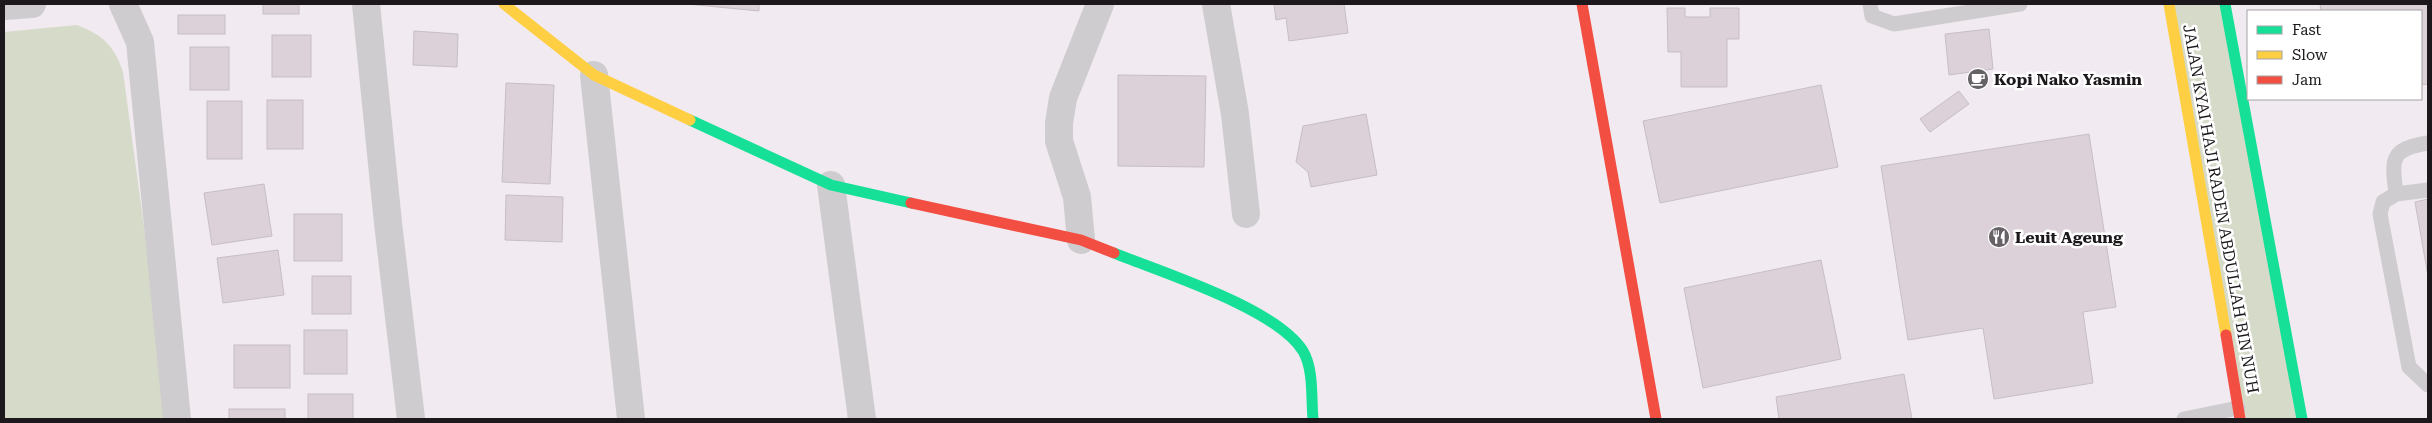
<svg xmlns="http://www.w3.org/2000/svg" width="2432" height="423" font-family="'Roboto Serif',serif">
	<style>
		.green { fill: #d6dac8 }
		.building { fill: #ddd1d9; stroke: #c5bfc3 }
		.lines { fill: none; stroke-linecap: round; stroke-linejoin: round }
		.lane { stroke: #ceccce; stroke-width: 15 }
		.street { stroke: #ceccce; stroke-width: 28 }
		.fast { stroke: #16e098; stroke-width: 11 }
		.slow { stroke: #ffcf43; stroke-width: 11 }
		.jam { stroke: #f24e42; stroke-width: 11 }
		.labels { text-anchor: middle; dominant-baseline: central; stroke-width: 5; stroke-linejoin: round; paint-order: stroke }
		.poi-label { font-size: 16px; font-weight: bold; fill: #1c181c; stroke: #fff; text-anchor: start }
		.street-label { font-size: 16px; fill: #1c181c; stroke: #fff }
	</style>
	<rect width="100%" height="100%" fill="#f1eaf0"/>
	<g class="green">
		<path d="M 2170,4 L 2225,4 L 2302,419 L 2241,419 Z"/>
		<path d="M 77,25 C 103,35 114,46 123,72 L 170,419 L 4,419 L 4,32 Z"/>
	</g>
	<g class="building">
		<rect x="263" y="4" width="36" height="10"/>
		<path d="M 687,4 L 759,4 L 759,11 Z"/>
		<path d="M 1274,4 L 1344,4 L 1348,33 L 1289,41 L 1286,18 L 1276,20 Z"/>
		<path d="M 2320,4 L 2428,4 L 2428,87 L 2428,84 L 2421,85 L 2421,11 L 2321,11 Z"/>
		<path d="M 1667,8 L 1685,8 L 1685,17 L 1710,17 L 1710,8 L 1739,8 L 1739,39 L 1727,39 L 1727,87 L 1681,87 L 1681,52 L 1668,52 Z"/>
		<rect x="178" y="15" width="47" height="19"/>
		<path d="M 1989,29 L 1993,69 L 1949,75 L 1945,34 Z"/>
		<path d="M 414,31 L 458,34 L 457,67 L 413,65 Z"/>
		<rect x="272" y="35" width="39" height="42"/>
		<rect x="190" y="47" width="39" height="43"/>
		<path d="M 1118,75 L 1206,76 L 1204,167 L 1118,166 Z"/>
		<path d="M 506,83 L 554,85 L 550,184 L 502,182 Z"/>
		<path d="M 1821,85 L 1838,167 L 1660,203 L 1643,121 Z"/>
		<path d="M 1959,91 L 1969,104 L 1930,132 L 1920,119 Z"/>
		<rect x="267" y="100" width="36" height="49"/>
		<rect x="207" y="101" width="35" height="58"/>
		<path d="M 1366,114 L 1377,175 L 1311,187 L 1308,172 L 1296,162 L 1303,126 Z"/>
		<path d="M 2089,134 L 2116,307 L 2083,312 L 2093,383 L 1994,399 L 1983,328 L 1908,340 L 1881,166 Z"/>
		<path d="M 264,184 L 272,236 L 212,245 L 204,193 Z"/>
		<path d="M 506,195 L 563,197 L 562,242 L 505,240 Z"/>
		<path d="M 2428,199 L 2428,276 L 2415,202 Z"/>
		<rect x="294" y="214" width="48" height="47"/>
		<path d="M 278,250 L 284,295 L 223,303 L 217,258 Z"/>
		<path d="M 1821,260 L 1841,359 L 1703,388 L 1684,288 Z"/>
		<rect x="312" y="276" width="39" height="38"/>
		<rect x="304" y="330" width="43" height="44"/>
		<rect x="234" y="345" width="56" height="43"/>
		<path d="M 1904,374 L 1912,419 L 1779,419 L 1776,397 Z"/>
		<rect x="308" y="394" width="45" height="25"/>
		<rect x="229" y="409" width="56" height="10"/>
	</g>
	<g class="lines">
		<g class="lane">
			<path d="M 1870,4 L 1872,16 L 1894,24 L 2020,4"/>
			<path d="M 2428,190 L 2396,194 L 2383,202 L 2380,214 L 2409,367 L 2428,385"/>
			<path d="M 2396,194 C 2392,160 2389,149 2428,143"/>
			<path d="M 2184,419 L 2238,408"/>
		</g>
		<g class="street">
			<path d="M 123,4 L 140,42 L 177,419"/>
			<path d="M 366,4 L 388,223 L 411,419"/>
			<path d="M 1216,4 L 1235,114 L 1246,214"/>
			<path d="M 4,6 L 32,4"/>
			<path d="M 594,75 L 631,419"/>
			<path d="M 831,185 L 862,419"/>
			<path d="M 1081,240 L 1077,197 L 1059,141 L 1059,123 L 1063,98 L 1100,4"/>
		</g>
		<g class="fast">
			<path d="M 2225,4 L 2302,419"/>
			<path d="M 690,120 L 831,185 L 911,203"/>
			<path d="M 1114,253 C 1163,273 1276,308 1303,351 C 1314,370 1311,398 1313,419"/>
		</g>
		<g class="slow">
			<path d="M 504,4 L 594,75 L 690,120"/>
			<path d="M 2169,4 L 2226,335"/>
		</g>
		<g class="jam">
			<path d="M 1582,4 L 1656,419"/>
			<path d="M 911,203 L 1081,240 L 1114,253"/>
			<path d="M 2226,335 L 2240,419"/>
		</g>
	</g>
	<defs>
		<g id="cafe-disc" transform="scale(1.125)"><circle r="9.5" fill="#676266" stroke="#fff"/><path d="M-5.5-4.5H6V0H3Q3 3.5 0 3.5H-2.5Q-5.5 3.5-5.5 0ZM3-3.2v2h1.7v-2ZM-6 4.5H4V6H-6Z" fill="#fff"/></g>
		<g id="restaurant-disc" transform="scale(1.125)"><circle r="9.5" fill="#676266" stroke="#fff"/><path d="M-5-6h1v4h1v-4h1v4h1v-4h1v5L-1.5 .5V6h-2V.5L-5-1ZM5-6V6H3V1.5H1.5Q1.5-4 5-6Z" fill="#fff"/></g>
	</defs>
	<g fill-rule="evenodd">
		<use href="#cafe-disc" x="1978" y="79"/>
		<use href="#restaurant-disc" x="1999" y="237"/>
	</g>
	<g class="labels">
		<g class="poi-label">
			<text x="1994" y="79">Kopi Nako Yasmin</text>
			<text x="2015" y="237">Leuit Ageung</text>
		</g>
		<g class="street-label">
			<text transform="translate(2221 209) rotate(80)">JALAN KYAI HAJI RADEN ABDULLAH BIN NUH</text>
		</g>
	</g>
	<rect width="2432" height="423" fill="none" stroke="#1c181c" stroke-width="10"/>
	<rect x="2247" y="10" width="175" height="90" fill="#ffffff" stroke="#a4a3a4"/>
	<rect x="2257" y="26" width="25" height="8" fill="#16e098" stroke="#a4a3a4"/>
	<text x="2292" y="35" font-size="15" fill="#1c181c">Fast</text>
	<rect x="2257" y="51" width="25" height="8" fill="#ffcf43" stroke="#a4a3a4"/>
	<text x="2292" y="60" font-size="15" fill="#1c181c">Slow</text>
	<rect x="2257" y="76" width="25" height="8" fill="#f24e42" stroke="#a4a3a4"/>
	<text x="2292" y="85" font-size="15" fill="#1c181c">Jam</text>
</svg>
